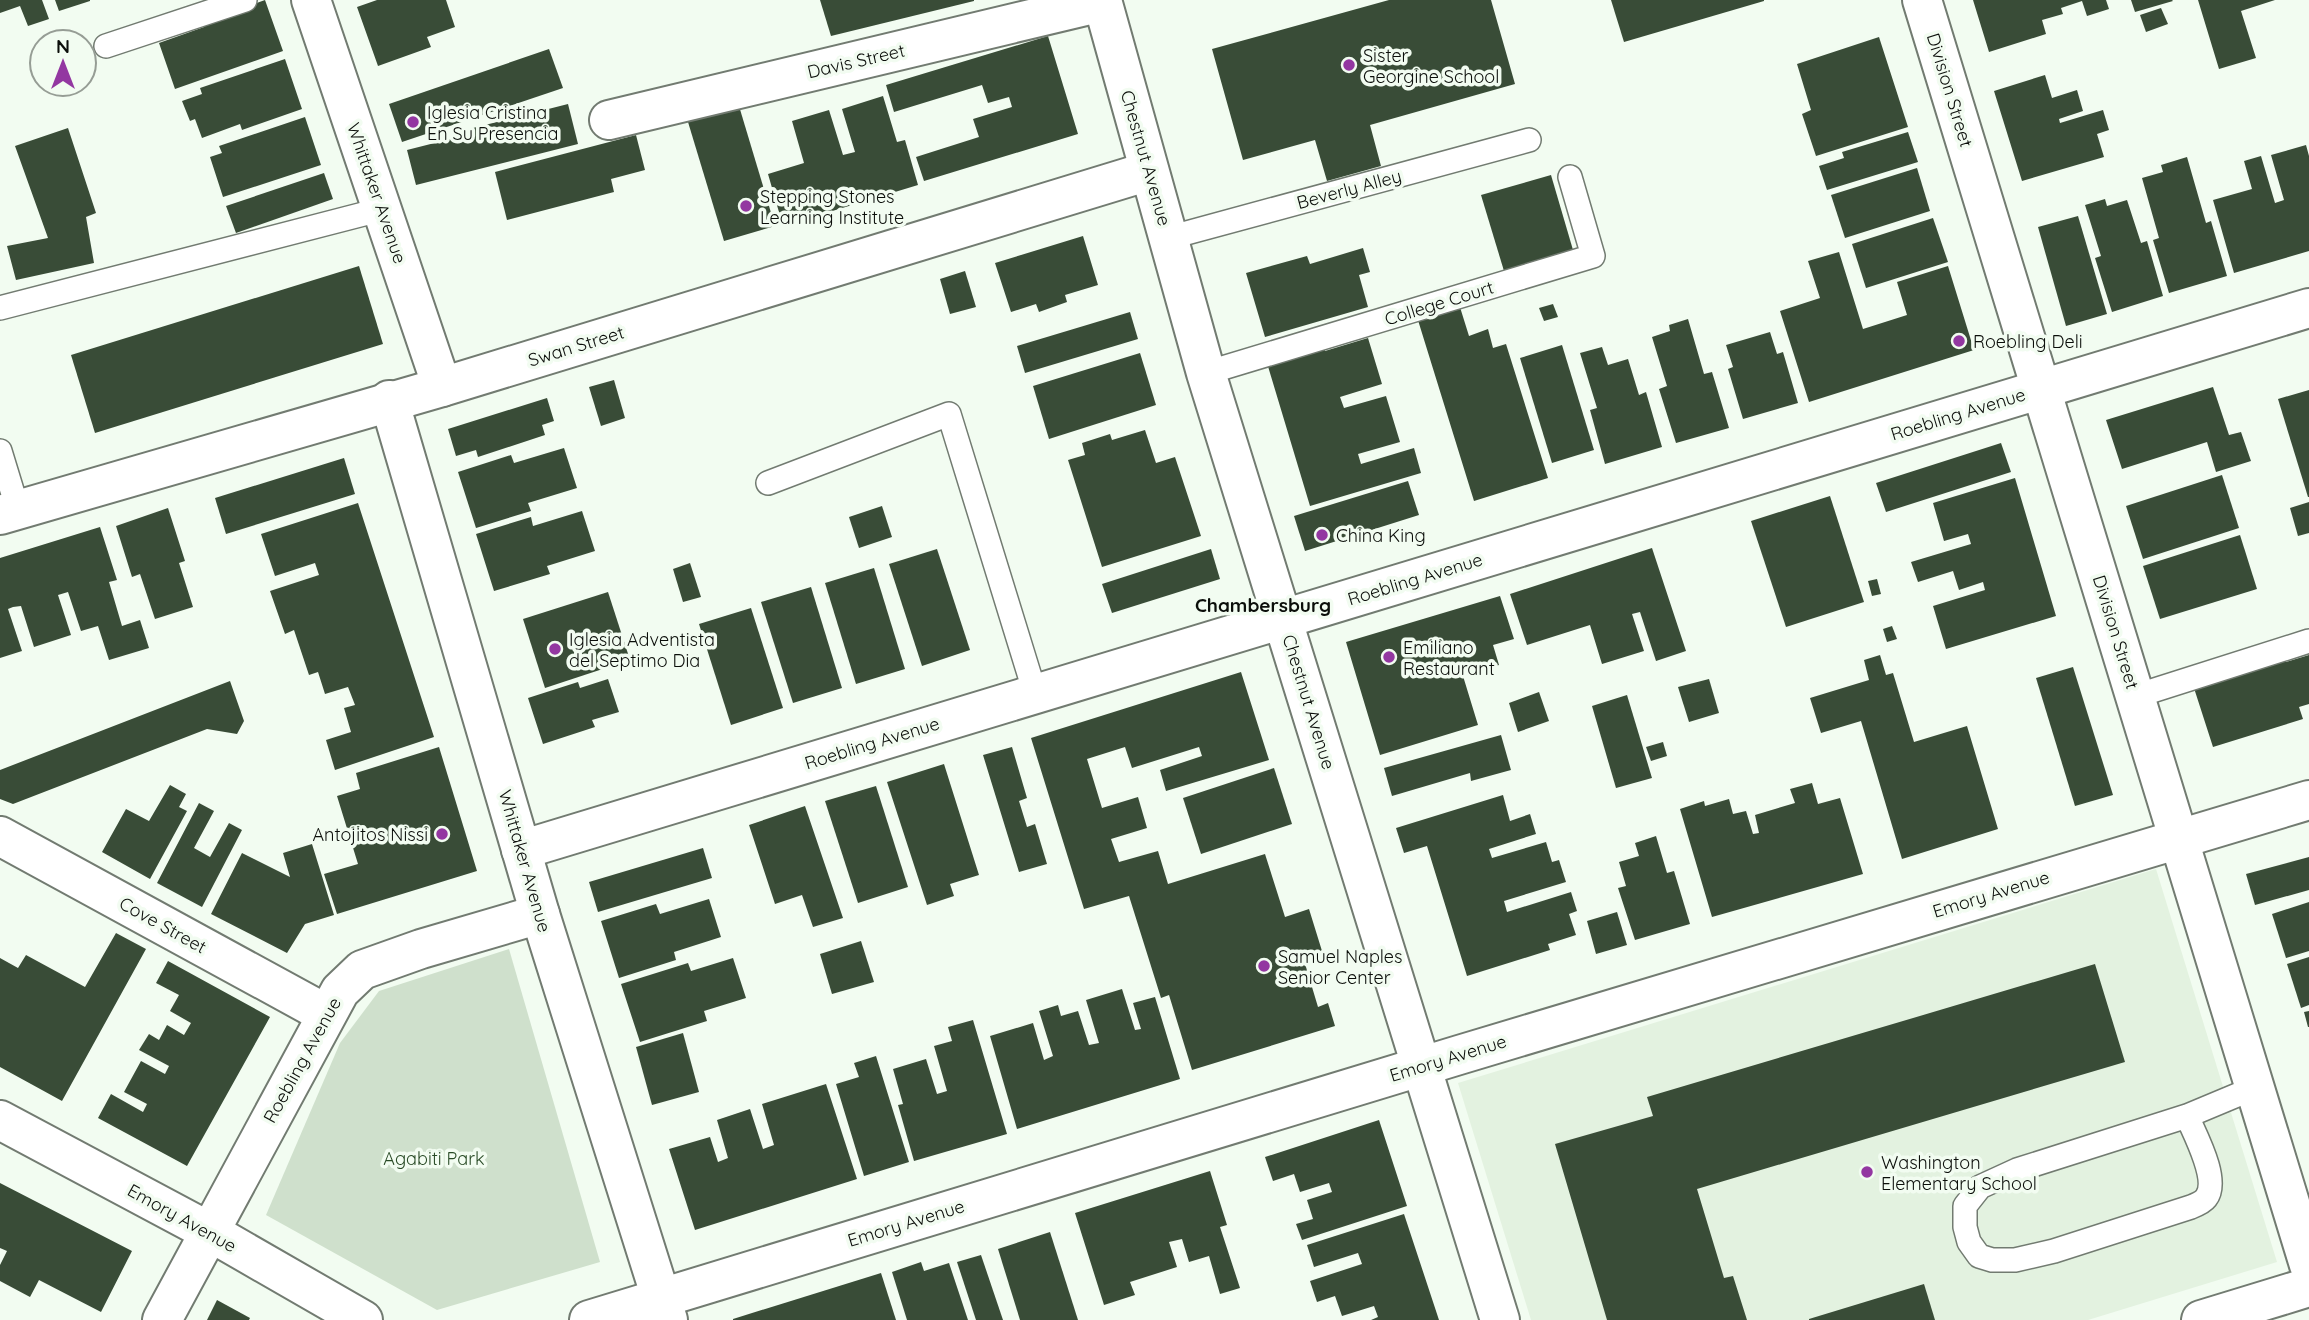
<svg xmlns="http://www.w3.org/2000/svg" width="2309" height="1320" font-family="Quicksand,sans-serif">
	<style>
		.built { fill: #e3f2e0 }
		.green { fill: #cfe0cc }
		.building { fill: #394c37 }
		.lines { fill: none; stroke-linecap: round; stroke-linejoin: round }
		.service-casing { stroke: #727b71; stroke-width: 26 }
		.minor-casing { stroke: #727b71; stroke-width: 42 }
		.service { stroke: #fff; stroke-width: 23 }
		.minor { stroke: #fff; stroke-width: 38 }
		.poi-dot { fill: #9337a1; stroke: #f2fcf1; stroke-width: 2.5 }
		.labels { text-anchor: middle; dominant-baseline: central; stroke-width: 7; stroke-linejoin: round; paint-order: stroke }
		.poi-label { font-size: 18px; fill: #0b0e0a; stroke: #f2fcf1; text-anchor: start }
		.street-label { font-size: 18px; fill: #0b0e0a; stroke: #f2fcf1 }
		.park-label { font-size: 18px; fill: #284a25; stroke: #f2fcf1 }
		.neighbourhood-label { font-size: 19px; font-weight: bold; fill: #0b0e0a; stroke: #f2fcf1 }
	</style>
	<rect width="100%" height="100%" fill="#f2fcf1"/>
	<path class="built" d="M 2156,869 L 2277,1262 L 2088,1320 L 1531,1320 L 1458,1083 Z"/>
	<path class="green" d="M 509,949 L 600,1262 L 437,1310 L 266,1215 L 340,1043 L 379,991 Z"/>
	<g class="building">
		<path d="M 0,0 L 42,0 L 49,19 L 28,26 L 20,6 L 0,13 Z"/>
		<path d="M 55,0 L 90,0 L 90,1 L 59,11 Z"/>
		<path d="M 265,0 L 283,51 L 175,89 L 159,43 L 204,27 L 202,23 Z"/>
		<path d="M 377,0 L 446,0 L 455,27 L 427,37 L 431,47 L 378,66 L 357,7 Z"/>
		<path d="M 820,0 L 974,0 L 974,1 L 831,36 Z"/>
		<path d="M 1389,0 L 1491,0 L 1515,84 L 1370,125 L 1381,166 L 1327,181 L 1315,140 L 1243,160 L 1212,49 Z"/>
		<path d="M 1611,0 L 1764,0 L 1764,1 L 1624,42 Z"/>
		<path d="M 1973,0 L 2106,0 L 2109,9 L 2087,16 L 2082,1 L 2061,8 L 2063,14 L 2042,20 L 2046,34 L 1989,52 Z"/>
		<path d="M 2131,0 L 2172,0 L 2173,1 L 2135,12 Z"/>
		<path d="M 2198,0 L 2275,0 L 2241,11 L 2256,58 L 2219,69 Z"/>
		<path d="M 2161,8 L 2168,24 L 2146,32 L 2140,15 Z"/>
		<path d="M 1048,36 L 1078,134 L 924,181 L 916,157 L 979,137 L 973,119 L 1012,107 L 1009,97 L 988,103 L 982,85 L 894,112 L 886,85 Z"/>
		<path d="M 1879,37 L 1908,127 L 1816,156 L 1802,114 L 1811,110 L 1797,64 Z"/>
		<path d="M 549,49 L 563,88 L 402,142 L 389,104 Z"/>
		<path d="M 285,59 L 302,109 L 242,130 L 240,124 L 202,138 L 195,119 L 190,121 L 182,101 L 202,94 L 200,88 Z"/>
		<path d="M 2045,75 L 2052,98 L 2077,90 L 2083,111 L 2059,119 L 2060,123 L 2103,110 L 2109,130 L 2097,134 L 2104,157 L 2022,181 L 1994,91 Z"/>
		<path d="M 883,96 L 897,142 L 905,140 L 918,185 L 783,226 L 768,174 L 804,163 L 792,121 L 829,110 L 843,155 L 855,152 L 842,109 Z"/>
		<path d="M 568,104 L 578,144 L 416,185 L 407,150 L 474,133 L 473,128 Z"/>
		<path d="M 739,106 L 775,226 L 724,241 L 688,122 Z"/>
		<path d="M 305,117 L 321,165 L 223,197 L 210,157 L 222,153 L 219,146 Z"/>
		<path d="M 68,128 L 96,213 L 86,217 L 94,263 L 16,280 L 7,246 L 48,238 L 15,146 Z"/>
		<path d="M 1908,132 L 1918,162 L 1827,190 L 1819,166 L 1844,158 L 1842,152 Z"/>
		<path d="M 636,135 L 645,170 L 611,179 L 614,192 L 507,220 L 495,172 Z"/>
		<path d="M 2306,145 L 2309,156 L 2309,251 L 2234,273 L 2213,200 L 2252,189 L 2244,161 L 2261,156 L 2275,203 L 2284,200 L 2271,155 Z"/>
		<path d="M 2187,157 L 2206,223 L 2211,221 L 2227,276 L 2169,293 L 2153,240 L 2159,238 L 2142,178 L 2163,172 L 2161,165 Z"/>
		<path d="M 1917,168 L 1930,211 L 1845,238 L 1831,195 Z"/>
		<path d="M 324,173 L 333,199 L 236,233 L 226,206 Z"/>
		<path d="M 1551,175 L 1573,250 L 1504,271 L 1481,195 Z"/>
		<path d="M 2105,199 L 2107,206 L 2127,200 L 2141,243 L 2147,241 L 2163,296 L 2112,312 L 2095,258 L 2101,256 L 2085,205 Z"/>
		<path d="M 2078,216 L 2107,314 L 2066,326 L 2038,227 Z"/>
		<path d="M 1933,218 L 1948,262 L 1866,288 L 1852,244 Z"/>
		<path d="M 1083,236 L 1098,285 L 1065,295 L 1067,302 L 1039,312 L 1036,304 L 1011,312 L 995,263 Z"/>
		<path d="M 1363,248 L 1370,272 L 1359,275 L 1368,307 L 1265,337 L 1246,273 L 1307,256 L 1310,264 Z"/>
		<path d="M 1839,252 L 1863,329 L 1907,315 L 1897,282 L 1948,266 L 1974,350 L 1809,402 L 1780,311 L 1820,298 L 1808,261 Z"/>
		<path d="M 359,266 L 383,344 L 95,433 L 71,355 Z"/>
		<path d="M 965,271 L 976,307 L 950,314 L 940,279 Z"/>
		<path d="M 1459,304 L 1469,336 L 1488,329 L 1493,348 L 1506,344 L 1548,478 L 1474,501 L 1417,317 Z"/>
		<path d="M 1553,304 L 1558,317 L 1544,321 L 1539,308 Z"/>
		<path d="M 1130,312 L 1138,339 L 1025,373 L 1017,346 Z"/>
		<path d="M 1688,319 L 1704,374 L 1712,372 L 1729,428 L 1676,443 L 1659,389 L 1667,386 L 1652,337 L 1670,331 L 1669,325 Z"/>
		<path d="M 1770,332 L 1777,354 L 1783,352 L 1798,403 L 1743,419 L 1728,369 L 1733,367 L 1726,345 Z"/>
		<path d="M 1368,338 L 1382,384 L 1340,397 L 1344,408 L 1386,396 L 1400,442 L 1358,454 L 1361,464 L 1414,448 L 1421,473 L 1310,506 L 1267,363 L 1324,346 L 1325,351 Z"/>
		<path d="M 1562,345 L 1594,450 L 1552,463 L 1520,358 Z"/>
		<path d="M 1602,347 L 1608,365 L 1628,359 L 1639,395 L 1646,392 L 1662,447 L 1605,464 L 1590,410 L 1597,408 L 1580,353 Z"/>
		<path d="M 1140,353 L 1156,405 L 1049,439 L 1033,386 Z"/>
		<path d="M 614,380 L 625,418 L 601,426 L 589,387 Z"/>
		<path d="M 2213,387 L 2229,435 L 2241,432 L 2251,461 L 2216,472 L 2207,442 L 2122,469 L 2106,420 Z"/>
		<path d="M 2309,390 L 2309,497 L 2308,497 L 2278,399 Z"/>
		<path d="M 547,398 L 554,421 L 542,425 L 545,435 L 478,457 L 476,450 L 456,456 L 448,429 Z"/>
		<path d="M 1145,430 L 1156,463 L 1175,457 L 1201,536 L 1102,567 L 1068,460 L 1085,455 L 1082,443 L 1110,434 L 1112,440 Z"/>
		<path d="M 2001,443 L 2011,472 L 1886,512 L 1876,483 Z"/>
		<path d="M 564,448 L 577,488 L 528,503 L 531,511 L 476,528 L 458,472 L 511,455 L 514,463 Z"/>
		<path d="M 344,458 L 355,494 L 226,534 L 215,498 Z"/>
		<path d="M 2222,475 L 2239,528 L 2143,559 L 2126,506 Z"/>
		<path d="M 2015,478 L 2056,616 L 1946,649 L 1933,606 L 1985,590 L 1983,582 L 1959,590 L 1953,571 L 1918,582 L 1911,562 L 1971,544 L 1968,534 L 1944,541 L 1933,503 Z"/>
		<path d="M 1408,481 L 1419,515 L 1305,551 L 1294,516 Z"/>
		<path d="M 1830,496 L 1864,602 L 1786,627 L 1751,521 Z"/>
		<path d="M 2309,502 L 2309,533 L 2298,536 L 2290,508 Z"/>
		<path d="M 358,503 L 434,737 L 335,770 L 326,740 L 351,732 L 344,708 L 355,705 L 348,687 L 325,694 L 318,672 L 309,675 L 294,630 L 285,634 L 270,591 L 319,575 L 315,563 L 275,576 L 261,534 Z"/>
		<path d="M 882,506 L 892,537 L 859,548 L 849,517 Z"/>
		<path d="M 168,508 L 185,561 L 179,563 L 193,607 L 155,619 L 140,574 L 132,577 L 116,526 Z"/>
		<path d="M 582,511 L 595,551 L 547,566 L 550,574 L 494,591 L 476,534 L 531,517 L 533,526 Z"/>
		<path d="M 100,527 L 117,580 L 109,582 L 122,626 L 140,620 L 149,648 L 109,660 L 98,626 L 81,631 L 68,592 L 58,595 L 71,635 L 34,647 L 21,606 L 13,607 L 8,609 L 22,651 L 0,658 L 0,558 Z"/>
		<path d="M 2240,535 L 2257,589 L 2160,619 L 2143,566 Z"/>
		<path d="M 1652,548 L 1686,651 L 1656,661 L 1640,612 L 1632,614 L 1644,651 L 1602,664 L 1590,625 L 1527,645 L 1510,594 Z"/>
		<path d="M 937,549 L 970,650 L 922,666 L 889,564 Z"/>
		<path d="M 1211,549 L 1220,579 L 1112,613 L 1102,584 Z"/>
		<path d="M 690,563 L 701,597 L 683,602 L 673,569 Z"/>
		<path d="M 874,568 L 905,669 L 856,684 L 825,583 Z"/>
		<path d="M 1877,579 L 1881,594 L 1872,596 L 1868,581 Z"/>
		<path d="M 811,587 L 842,688 L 793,703 L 761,602 Z"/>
		<path d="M 608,592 L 630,660 L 545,688 L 523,619 Z"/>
		<path d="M 1500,596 L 1514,639 L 1493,645 L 1499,665 L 1463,676 L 1478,725 L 1380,755 L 1346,642 Z"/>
		<path d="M 751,608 L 783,708 L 731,725 L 699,624 Z"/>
		<path d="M 1892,626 L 1897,639 L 1887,642 L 1883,629 Z"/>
		<path d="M 1880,655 L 1886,675 L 1893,673 L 1914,742 L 1967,726 L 1998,829 L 1902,859 L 1861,721 L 1821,733 L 1810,698 L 1869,680 L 1864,660 Z"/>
		<path d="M 2309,655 L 2309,704 L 2299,707 L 2303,719 L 2213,747 L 2193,685 L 2285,657 L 2286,662 Z"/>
		<path d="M 2073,667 L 2113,795 L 2075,806 L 2036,678 Z"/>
		<path d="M 1241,672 L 1269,760 L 1166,791 L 1160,770 L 1202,756 L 1199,747 L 1132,768 L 1125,747 L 1087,759 L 1102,808 L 1138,797 L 1147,828 L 1111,839 L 1119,862 L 1158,851 L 1168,884 L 1265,854 L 1285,917 L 1309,909 L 1322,951 L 1303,957 L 1318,1007 L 1328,1003 L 1335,1026 L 1192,1070 L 1169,995 L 1161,998 L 1129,896 L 1084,909 L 1031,738 Z"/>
		<path d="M 608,679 L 619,712 L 592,720 L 595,727 L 543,744 L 528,698 L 578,682 L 580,688 Z"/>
		<path d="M 1709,679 L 1719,713 L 1689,722 L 1678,687 Z"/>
		<path d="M 230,681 L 244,721 L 237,734 L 207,729 L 13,804 L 0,799 L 0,770 Z"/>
		<path d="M 1539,692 L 1549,721 L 1518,732 L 1509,703 Z"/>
		<path d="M 1627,695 L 1652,778 L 1616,788 L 1592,706 Z"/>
		<path d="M 1501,735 L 1511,770 L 1471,781 L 1470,773 L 1392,796 L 1384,768 Z"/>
		<path d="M 1663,742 L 1667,756 L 1651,761 L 1646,747 Z"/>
		<path d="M 439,747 L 477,871 L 337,914 L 324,874 L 358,864 L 337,796 L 360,789 L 356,773 Z"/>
		<path d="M 1012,747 L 1027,798 L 1019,801 L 1027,827 L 1035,824 L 1047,864 L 1019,872 L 983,755 Z"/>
		<path d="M 944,764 L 979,875 L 950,884 L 954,896 L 927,905 L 887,782 Z"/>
		<path d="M 1274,768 L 1292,824 L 1201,854 L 1183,798 Z"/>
		<path d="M 1812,783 L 1818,804 L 1840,798 L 1863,874 L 1712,917 L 1680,809 L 1704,801 L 1705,806 L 1729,799 L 1733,814 L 1746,811 L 1753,834 L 1759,833 L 1755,815 L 1795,803 L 1790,789 Z"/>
		<path d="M 170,785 L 186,794 L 179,807 L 187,811 L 150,879 L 102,852 L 126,809 L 149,821 Z"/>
		<path d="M 876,786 L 908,887 L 858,903 L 825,801 Z"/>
		<path d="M 1503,795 L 1510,821 L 1530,814 L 1536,834 L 1489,849 L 1492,858 L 1546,842 L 1552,862 L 1559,860 L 1566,882 L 1504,901 L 1507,912 L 1571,892 L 1577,911 L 1569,914 L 1576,935 L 1548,944 L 1550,950 L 1467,976 L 1427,846 L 1404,853 L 1396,828 Z"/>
		<path d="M 199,803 L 214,811 L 194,848 L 210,857 L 229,823 L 242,830 L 202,907 L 157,883 Z"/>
		<path d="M 805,806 L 843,918 L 813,927 L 802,895 L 775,904 L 749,825 Z"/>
		<path d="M 1656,836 L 1667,873 L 1674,871 L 1690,924 L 1635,940 L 1618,888 L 1626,886 L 1619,862 L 1639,856 L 1635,843 Z"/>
		<path d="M 312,844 L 334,915 L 305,924 L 287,953 L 211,914 L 242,853 L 290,877 L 283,853 Z"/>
		<path d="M 703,848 L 712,878 L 598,912 L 589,882 Z"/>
		<path d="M 2309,857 L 2309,890 L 2255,905 L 2246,874 Z"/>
		<path d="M 709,899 L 721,937 L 674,952 L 676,960 L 619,978 L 601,921 L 656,904 L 660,914 Z"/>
		<path d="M 2309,902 L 2309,951 L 2286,958 L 2272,914 Z"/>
		<path d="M 1617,912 L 1627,945 L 1596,954 L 1587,921 Z"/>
		<path d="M 116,933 L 146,949 L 62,1101 L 0,1067 L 0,958 L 18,968 L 26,955 L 85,987 Z"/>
		<path d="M 861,941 L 874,982 L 832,994 L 820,954 Z"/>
		<path d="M 2309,957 L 2309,1005 L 2301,1008 L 2287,964 Z"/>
		<path d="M 733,958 L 746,998 L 704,1011 L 707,1021 L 640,1042 L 621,984 L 688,963 L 691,971 Z"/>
		<path d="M 168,961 L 270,1017 L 187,1166 L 98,1118 L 111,1094 L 143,1112 L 147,1104 L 124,1092 L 141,1061 L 165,1074 L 169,1066 L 139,1050 L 149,1034 L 159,1040 L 167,1025 L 184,1035 L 191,1023 L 170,1011 L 179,995 L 156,983 Z"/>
		<path d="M 2095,964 L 2125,1062 L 1697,1189 L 1724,1278 L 1733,1276 L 1747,1320 L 1607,1320 L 1555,1144 L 1653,1116 L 1647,1097 Z"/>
		<path d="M 1122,989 L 1135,1030 L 1141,1029 L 1133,1003 L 1155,997 L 1180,1079 L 1017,1129 L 990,1036 L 1033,1023 L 1044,1060 L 1053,1056 L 1039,1011 L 1058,1005 L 1061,1016 L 1078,1011 L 1089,1045 L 1099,1043 L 1086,1000 Z"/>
		<path d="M 2309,1011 L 2309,1027 L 2308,1027 L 2304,1012 Z"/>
		<path d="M 973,1020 L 1007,1134 L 914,1161 L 898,1105 L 903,1104 L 893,1069 L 926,1059 L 937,1094 L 947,1091 L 934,1046 L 952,1041 L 948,1027 Z"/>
		<path d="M 683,1033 L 699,1092 L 652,1105 L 636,1047 Z"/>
		<path d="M 876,1056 L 909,1162 L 864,1176 L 836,1084 L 859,1077 L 854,1063 Z"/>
		<path d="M 826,1084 L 857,1179 L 695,1230 L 669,1149 L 710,1137 L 718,1162 L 728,1158 L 717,1120 L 750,1109 L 763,1149 L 774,1145 L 762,1104 Z"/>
		<path d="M 1379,1120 L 1407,1206 L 1302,1240 L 1296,1224 L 1313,1219 L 1307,1200 L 1332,1192 L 1329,1183 L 1300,1192 L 1294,1174 L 1273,1181 L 1265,1157 Z"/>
		<path d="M 1210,1171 L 1227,1225 L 1220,1227 L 1240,1288 L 1220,1294 L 1209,1256 L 1189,1262 L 1182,1239 L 1169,1242 L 1177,1267 L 1130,1282 L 1135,1295 L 1104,1305 L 1075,1213 Z"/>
		<path d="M 0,1183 L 132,1251 L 101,1312 L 39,1280 L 30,1297 L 0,1281 L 0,1265 L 7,1251 L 0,1248 Z"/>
		<path d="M 1404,1214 L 1439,1320 L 1371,1320 L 1378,1317 L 1374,1306 L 1342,1316 L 1335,1296 L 1317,1302 L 1310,1281 L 1362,1264 L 1358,1253 L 1314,1267 L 1307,1245 Z"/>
		<path d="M 1050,1232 L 1078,1320 L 1020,1320 L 998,1249 Z"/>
		<path d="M 981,1255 L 1003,1320 L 976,1320 L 957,1262 Z"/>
		<path d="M 921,1262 L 924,1271 L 949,1263 L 968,1320 L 907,1320 L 892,1272 Z"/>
		<path d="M 881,1273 L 896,1320 L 733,1320 L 733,1319 Z"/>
		<path d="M 1924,1284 L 1935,1320 L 1809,1320 L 1809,1319 Z"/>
		<path d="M 217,1300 L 250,1318 L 249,1320 L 207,1320 Z"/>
	</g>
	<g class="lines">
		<g class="service-casing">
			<g id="service">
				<path d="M 106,46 L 245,0"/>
				<path d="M 1168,238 L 1529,140"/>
				<path d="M 0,308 L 383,209"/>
				<path d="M 1206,373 L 1593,256 L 1570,177"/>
				<path d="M 0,451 L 18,510"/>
				<path d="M 768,483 L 949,414 L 1035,693"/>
				<path d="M 2136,696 L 2309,641"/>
				<path d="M 2187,1116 C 2195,1135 2220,1180 2206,1198 C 2203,1202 2196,1205 2191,1207 L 2054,1251 L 2015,1260 L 1992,1260 L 1979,1256 L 1969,1242 L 1965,1227 L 1965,1206 L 1980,1187 L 2017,1170 L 2187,1116 L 2254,1088"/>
			</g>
		</g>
		<g class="minor-casing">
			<g id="minor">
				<path d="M 311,0 L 442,387"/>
				<path d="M 1102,0 L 1206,373 L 1500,1320"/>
				<path d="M 1922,0 L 2309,1265"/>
				<path d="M 609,120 L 1102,2"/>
				<path d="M 389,400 L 540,914 L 668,1320"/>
				<path d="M 0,515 L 442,387 L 1149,171"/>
				<path d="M 0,836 L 326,1014"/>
				<path d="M 521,850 L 2309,308"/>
				<path d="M 0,1120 L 210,1232 L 363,1320"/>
				<path d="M 162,1320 L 340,991 L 362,970 L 421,949 L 540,914"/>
				<path d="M 589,1320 L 1459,1055 L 2309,800"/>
				<path d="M 2201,1320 L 2309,1287"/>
			</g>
		</g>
		<use href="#service" class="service"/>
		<use href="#minor" class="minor"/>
	</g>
	<g class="poi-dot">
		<circle cx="1349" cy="65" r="7"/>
		<circle cx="413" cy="122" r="7"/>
		<circle cx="746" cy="206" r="7"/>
		<circle cx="1959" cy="341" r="7"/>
		<circle cx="1322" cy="535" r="7"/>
		<circle cx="555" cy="649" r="7"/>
		<circle cx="1389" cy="657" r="7"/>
		<circle cx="442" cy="834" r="7"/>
		<circle cx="1264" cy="966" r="7"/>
		<circle cx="1867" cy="1172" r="7"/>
	</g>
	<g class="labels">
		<g class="poi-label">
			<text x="1363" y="55">Sister<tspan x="1363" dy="21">Georgine School</tspan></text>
			<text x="427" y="112">Iglesia Cristina<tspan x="427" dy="21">En Su Presencia</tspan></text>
			<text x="760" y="196">Stepping Stones<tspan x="760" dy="21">Learning Institute</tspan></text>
			<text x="1973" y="341">Roebling Deli</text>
			<text x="1336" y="535">China King</text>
			<text x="569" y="639">Iglesia Adventista<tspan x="569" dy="21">del Septimo Dia</tspan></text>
			<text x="1403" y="647">Emiliano<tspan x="1403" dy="21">Restaurant</tspan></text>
			<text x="428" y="834" text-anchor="end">Antojitos Nissi</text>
			<text x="1278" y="956">Samuel Naples<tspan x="1278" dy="21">Senior Center</tspan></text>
			<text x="1881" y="1162">Washington<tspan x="1881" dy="21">Elementary School</tspan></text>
		</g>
		<g class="street-label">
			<text transform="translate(856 61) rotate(-13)">Davis Street</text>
			<text transform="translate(1950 90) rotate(73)">Division Street</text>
			<text transform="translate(1146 158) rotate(74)">Chestnut Avenue</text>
			<text transform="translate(1349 189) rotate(-15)">Beverly Alley</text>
			<text transform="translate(377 193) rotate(71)">Whittaker Avenue</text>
			<text transform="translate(1439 303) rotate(-17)">College Court</text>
			<text transform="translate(576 346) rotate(-17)">Swan Street</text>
			<text transform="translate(1958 414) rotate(-17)">Roebling Avenue</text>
			<text transform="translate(1415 579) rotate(-17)">Roebling Avenue</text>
			<text transform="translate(2116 632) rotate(73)">Division Street</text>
			<text transform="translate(1309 702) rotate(73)">Chestnut Avenue</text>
			<text transform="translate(872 743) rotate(-17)">Roebling Avenue</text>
			<text transform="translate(525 861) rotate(74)">Whittaker Avenue</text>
			<text transform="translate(1991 894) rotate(-17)">Emory Avenue</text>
			<text transform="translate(163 925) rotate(29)">Cove Street</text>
			<text transform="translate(1448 1058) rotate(-17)">Emory Avenue</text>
			<text transform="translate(302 1060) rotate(-61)">Roebling Avenue</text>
			<text transform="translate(182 1218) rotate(29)">Emory Avenue</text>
			<text transform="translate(906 1223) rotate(-17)">Emory Avenue</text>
		</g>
		<g class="park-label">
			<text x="434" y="1158">Agabiti Park</text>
		</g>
		<g class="neighbourhood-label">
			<text x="1263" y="605">Chambersburg</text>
		</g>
	</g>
	<g transform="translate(63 63)"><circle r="33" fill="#f2fcf1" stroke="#969d95" stroke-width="2"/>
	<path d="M0-5L12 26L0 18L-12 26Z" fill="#9337a1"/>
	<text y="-10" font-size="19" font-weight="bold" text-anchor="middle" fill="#0b0e0a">N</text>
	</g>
</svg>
